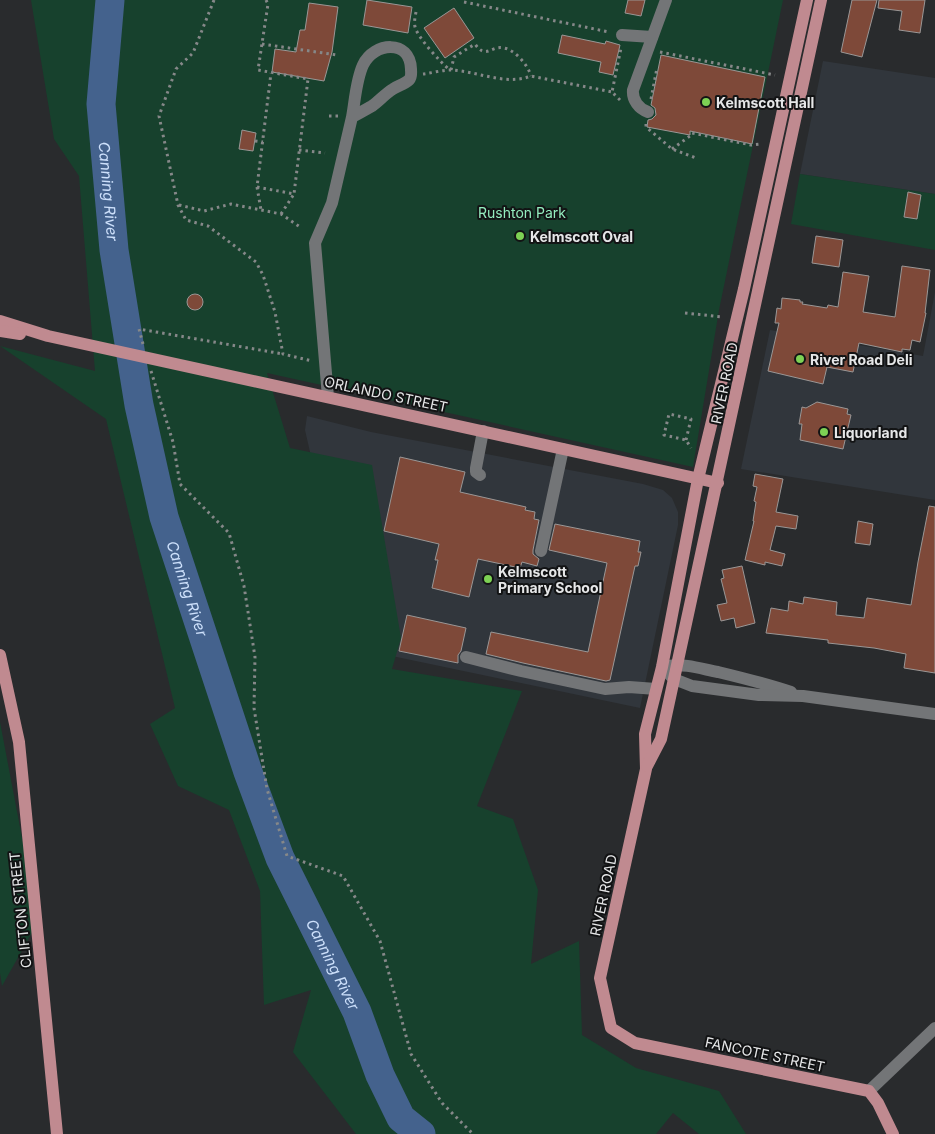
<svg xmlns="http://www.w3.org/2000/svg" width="935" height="1134" font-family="Inter,sans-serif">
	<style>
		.built { fill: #31363c }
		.green { fill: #17412d }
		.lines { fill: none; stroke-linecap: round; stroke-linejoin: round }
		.river { stroke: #44628d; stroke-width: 29 }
		.building { fill: #7e4939; stroke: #9a9796 }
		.path { stroke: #868889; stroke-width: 3; stroke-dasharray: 2.5 4; stroke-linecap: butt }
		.minor { stroke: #737577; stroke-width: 12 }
		.major { stroke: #c08a90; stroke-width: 12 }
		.poi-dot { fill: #7dd154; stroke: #121314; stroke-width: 2 }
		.labels { text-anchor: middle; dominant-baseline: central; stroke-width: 4; stroke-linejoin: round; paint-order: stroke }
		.poi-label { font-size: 14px; font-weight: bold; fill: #e6e7e8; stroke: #121314; text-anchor: start }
		.park-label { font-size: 14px; fill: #93ecbe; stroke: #121314 }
		.street-label { font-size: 14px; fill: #e6e7e8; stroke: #121314 }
		.water-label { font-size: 15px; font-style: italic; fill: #cde0fb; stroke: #121314 }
	</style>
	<rect width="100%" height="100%" fill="#292b2d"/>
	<g class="built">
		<path d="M 823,61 L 935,78 L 935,194 L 800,174 Z"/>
		<path d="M 935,292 L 935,500 L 741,469 L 770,330 L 923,356 Z"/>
		<path d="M 307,416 L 371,432 L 643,484 L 663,490 L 672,498 L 678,512 L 678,525 L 640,708 L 392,656 L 316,478 L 305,430 Z"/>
	</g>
	<g class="green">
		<path d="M 31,0 L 783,0 L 719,310 L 693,467 L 267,373 L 290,448 L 372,465 L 401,638 L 392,669 L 522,691 L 477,806 L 513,819 L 538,890 L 531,964 L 579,941 L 582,1035 L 636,1068 L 719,1091 L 746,1134 L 699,1134 L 673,1113 L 656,1134 L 356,1134 L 293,1052 L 311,990 L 264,1005 L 260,891 L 229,810 L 178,786 L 150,724 L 175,708 L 106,419 L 0,346 L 95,371 L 79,176 L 54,139 Z"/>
		<path d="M 800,174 L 935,194 L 935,250 L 791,224 Z"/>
		<path d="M 0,722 L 38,922 L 2,986 L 0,973 Z"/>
	</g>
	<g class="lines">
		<path class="river" id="s1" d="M 110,0 L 101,104 L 114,250 L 139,405 L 164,517 L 248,772 L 280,858 L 357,1012 L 380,1075 L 401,1118 L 421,1134"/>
	</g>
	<g class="building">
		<path d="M 367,0 L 412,7 L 408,33 L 363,25 Z"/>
		<path d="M 628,0 L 645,0 L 641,16 L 625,13 Z"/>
		<path d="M 852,0 L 877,0 L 862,57 L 841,52 Z"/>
		<path d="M 879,0 L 925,0 L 920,33 L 899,30 L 902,11 L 878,8 Z"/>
		<path d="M 309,3 L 338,7 L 332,52 L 324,81 L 272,72 L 275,49 L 296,52 L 300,30 L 305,30 Z"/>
		<path d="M 454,8 L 474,38 L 445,58 L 424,28 Z"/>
		<path d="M 562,35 L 605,44 L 606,41 L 620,45 L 613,75 L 599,72 L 601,62 L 558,53 Z"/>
		<path d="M 661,55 L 765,77 L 752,144 L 690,131 L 690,135 L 647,127 L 648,120 L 652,119 L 656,115 L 655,108 L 651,105 Z"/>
		<path d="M 242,130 L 256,133 L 253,151 L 239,149 Z"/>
		<path d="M 908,192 L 921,195 L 917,219 L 904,217 Z"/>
		<path d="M 816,236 L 843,240 L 839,267 L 812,263 Z"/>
		<path d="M 902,266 L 930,270 L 925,313 L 926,313 L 920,342 L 912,340 L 910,350 L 902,349 L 902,352 L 859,343 L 853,372 L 827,367 L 823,384 L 768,371 L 779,323 L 775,323 L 777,308 L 781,309 L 782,298 L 800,300 L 800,302 L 803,302 L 802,304 L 827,308 L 828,305 L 838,307 L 843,272 L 869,276 L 863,312 L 895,317 Z"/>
		<circle cx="195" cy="302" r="8"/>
		<path d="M 817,402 L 848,409 L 847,414 L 851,415 L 843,449 L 800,440 L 802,424 L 799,424 L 802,407 L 806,408 Z"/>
		<path d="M 400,457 L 465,472 L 460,492 L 526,507 L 525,510 L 535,512 L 534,519 L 539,520 L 533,550 L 533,554 L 539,559 L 537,566 L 522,562 L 520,568 L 478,559 L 469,597 L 432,588 L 438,560 L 435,560 L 439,544 L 384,531 Z"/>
		<path d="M 755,474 L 783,479 L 776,512 L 798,516 L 796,529 L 776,526 L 770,550 L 785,554 L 782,566 L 765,562 L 765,565 L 745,560 L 754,521 L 753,521 L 756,502 L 754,501 L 757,487 L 753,486 Z"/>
		<path d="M 929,506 L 935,507 L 935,673 L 904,668 L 906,654 L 874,648 L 828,643 L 828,640 L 766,633 L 771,608 L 788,611 L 789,601 L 803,604 L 804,597 L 837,602 L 836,615 L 864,618 L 867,598 L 911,605 L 918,562 Z"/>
		<path d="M 858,521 L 873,524 L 870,545 L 855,543 Z"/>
		<path d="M 555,524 L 640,541 L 638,552 L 641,552 L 638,566 L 635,566 L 610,680 L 606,681 L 523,663 L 486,654 L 491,632 L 588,652 L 607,563 L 549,550 Z"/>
		<path d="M 742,566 L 755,623 L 736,628 L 734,618 L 721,621 L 717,605 L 727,603 L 721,579 L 724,578 L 722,570 Z"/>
		<path d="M 407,615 L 466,628 L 461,651 L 458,655 L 458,663 L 399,651 Z"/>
	</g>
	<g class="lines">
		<g class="path">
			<path d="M 214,0 L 193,53 L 176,69 L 159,116 L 178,205 L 186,220 L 208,226 L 256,262 L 263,275 L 275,312 L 283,354 L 312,361"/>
			<path d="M 266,0 L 268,4 L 258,70 L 308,79 L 294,194 L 257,187 L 271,73"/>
			<path d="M 464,2 L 609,32"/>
			<path d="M 416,12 C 415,17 414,22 415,27 C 418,38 441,63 450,70"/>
			<path d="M 262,44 L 337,55"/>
			<path d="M 660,52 L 775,75"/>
			<path d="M 451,70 L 454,57 L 475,44 C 486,60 491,45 504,48 C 515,50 528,65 531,76"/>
			<path d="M 423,74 C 432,73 442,70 451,70 C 477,71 505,86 531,76 L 612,92"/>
			<path d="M 651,99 L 657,68"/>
			<path d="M 620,100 L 612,92 L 621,48"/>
			<path d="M 329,116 L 339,116"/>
			<path d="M 646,124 L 646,127 L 672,149 L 696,158"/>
			<path d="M 255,141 L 263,142"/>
			<path d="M 672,149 L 690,136 L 692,133 L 751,145 L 760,144"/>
			<path d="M 299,150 L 325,153"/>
			<path d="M 257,187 L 261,210"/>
			<path d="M 179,205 L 204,211 L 231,204 L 281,214 L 300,227"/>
			<path d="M 281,214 L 294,194"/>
			<path d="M 685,313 L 723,317"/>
			<path d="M 143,344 L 139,329 L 283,354"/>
			<path d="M 151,371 L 173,442 L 180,484 L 229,533 L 244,586 L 255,657 L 254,708 L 267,789 L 287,856 L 343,876 L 380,941 L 411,1054 L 442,1103 L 473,1134"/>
			<path d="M 686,440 L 691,419 L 669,414 L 664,435 L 686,440 L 691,448"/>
		</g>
		<g class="minor">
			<path d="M 622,35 L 652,37"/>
			<path d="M 648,112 C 639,109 632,100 633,90 L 666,0"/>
			<path d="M 328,397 L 315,243 L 332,203 L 352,117 C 358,114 365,110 372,106 C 379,101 385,94 393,89 C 397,86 405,84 409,80 C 412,77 411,73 411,69 C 410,39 374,42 363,65 C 356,80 355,101 352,117"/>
			<path d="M 480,475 L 476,472 L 476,468 L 483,431"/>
			<path d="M 541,551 L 563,449"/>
			<path d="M 466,657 L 521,671 L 605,689 L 629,687 L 656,689"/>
			<path d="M 668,666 C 685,663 702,669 718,672 C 743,678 767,684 791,692"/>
			<path d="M 662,667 L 674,679 L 692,686 L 759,695 L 803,696 L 935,714"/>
			<path d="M 869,1091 L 935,1028"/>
		</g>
		<g class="major">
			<path d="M 807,0 L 744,289 L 698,479 L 662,667 L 645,734 L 646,769 L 600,978 L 611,1028 L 635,1043 L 869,1091 L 878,1103 L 893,1134"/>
			<path d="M 0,321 L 48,336 L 718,483"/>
			<path d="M 0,331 L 20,334"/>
			<path d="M 0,655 L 19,742 L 57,1134"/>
			<path d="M 647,766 L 661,739 L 821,0"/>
		</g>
	</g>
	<g class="poi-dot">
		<circle cx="706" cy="102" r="5"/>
		<circle cx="520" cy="236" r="5"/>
		<circle cx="800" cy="359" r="5"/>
		<circle cx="824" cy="432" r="5"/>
		<circle cx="488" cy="579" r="5"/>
	</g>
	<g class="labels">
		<g class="poi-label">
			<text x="716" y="102">Kelmscott Hall</text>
			<text x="530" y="236">Kelmscott Oval</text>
			<text x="810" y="359">River Road Deli</text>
			<text x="834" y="432">Liquorland</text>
			<text x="498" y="571">Kelmscott<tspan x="498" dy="16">Primary School</tspan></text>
		</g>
		<g class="park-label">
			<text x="522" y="212">Rushton Park</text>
		</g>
		<g class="street-label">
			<text transform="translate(724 383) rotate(-78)">RIVER ROAD</text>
			<text transform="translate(386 394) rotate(12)">ORLANDO STREET</text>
			<text transform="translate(603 895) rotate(-78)">RIVER ROAD</text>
			<text transform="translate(20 910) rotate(-96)">CLIFTON STREET</text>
			<text transform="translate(765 1054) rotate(12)">FANCOTE STREET</text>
		</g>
		<g class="water-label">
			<text stroke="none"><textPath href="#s1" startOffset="192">Canning River</textPath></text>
			<text stroke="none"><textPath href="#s1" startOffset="598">Canning River</textPath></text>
			<text stroke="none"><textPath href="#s1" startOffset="1002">Canning River</textPath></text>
		</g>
	</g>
</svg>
